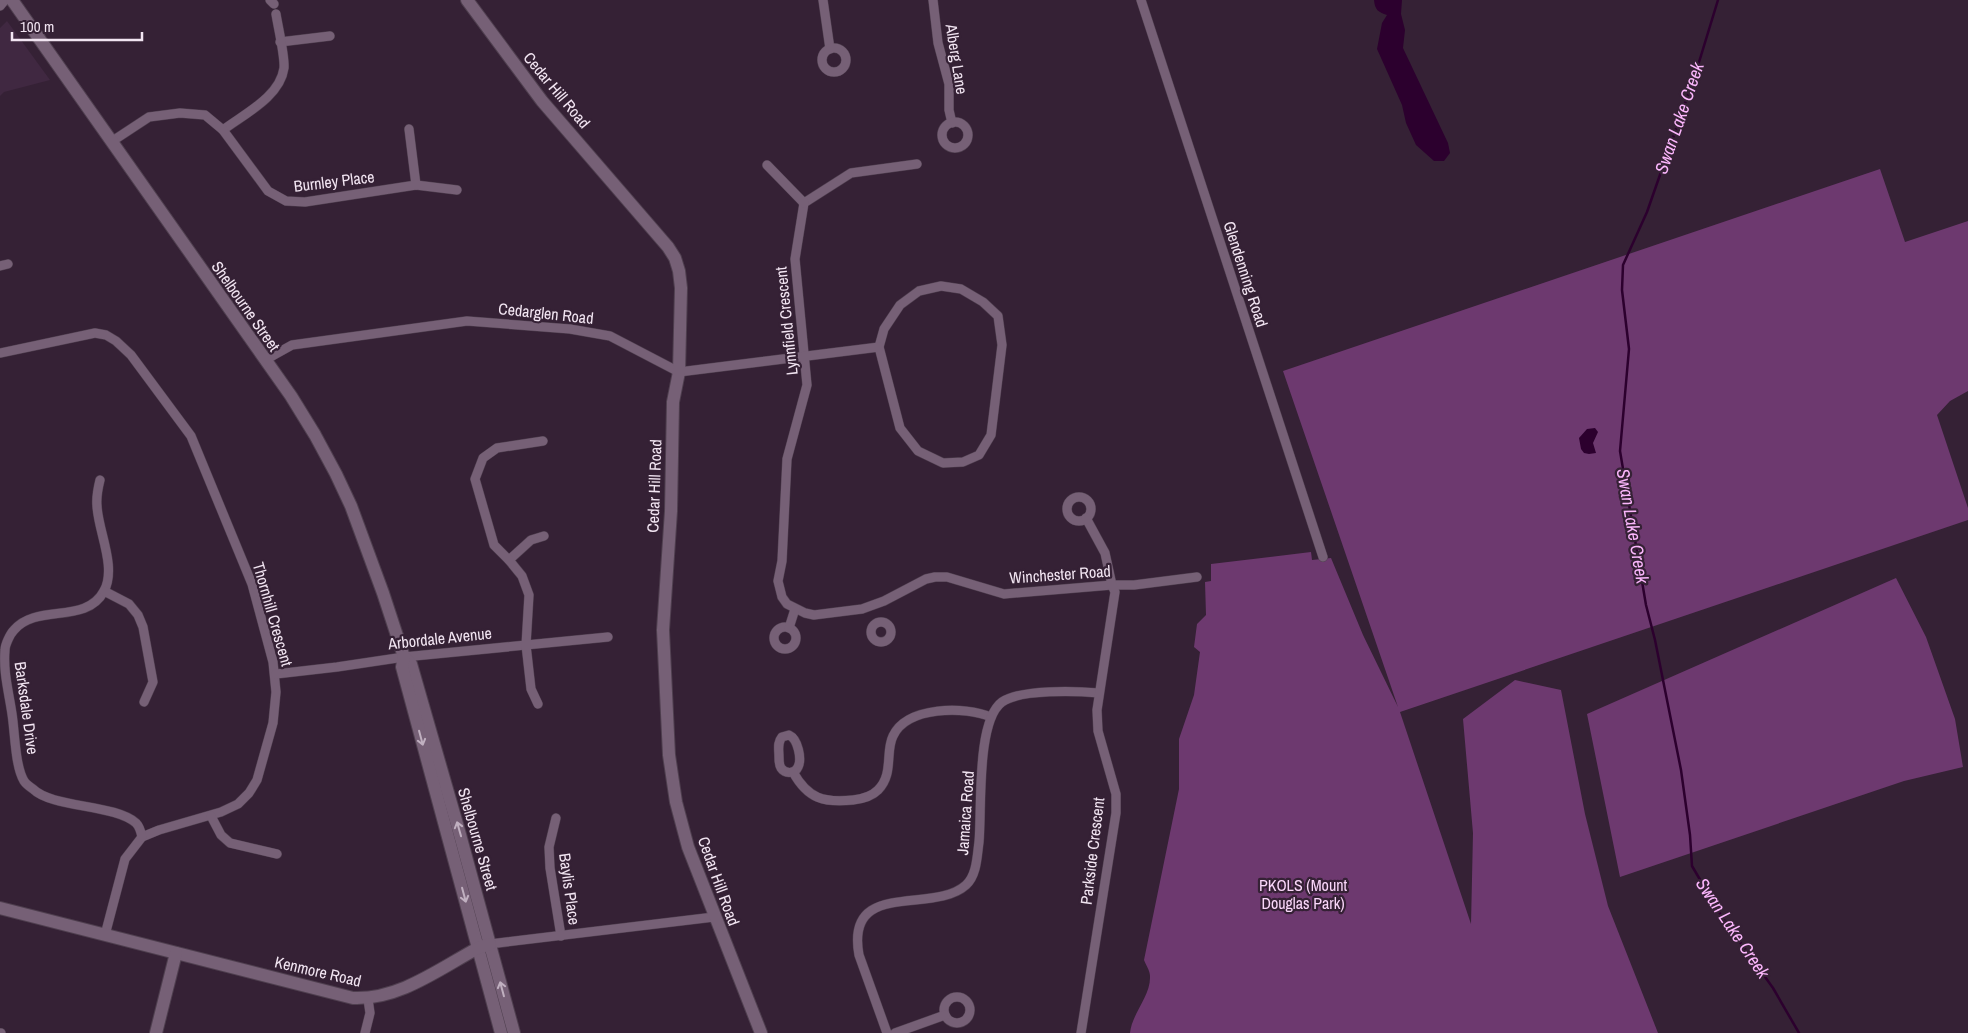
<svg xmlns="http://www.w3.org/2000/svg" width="1968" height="1033" font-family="'Archivo Narrow',sans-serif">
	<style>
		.built { fill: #402841 }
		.green { fill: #6d396f }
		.water { fill: #2c002e }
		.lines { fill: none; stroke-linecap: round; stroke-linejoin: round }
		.stream { stroke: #2c002e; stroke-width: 2.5 }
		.street-casing { stroke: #4f3f4f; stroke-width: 10 }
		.secondary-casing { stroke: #4f3f4f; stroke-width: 14 }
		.street { stroke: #766076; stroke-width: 9 }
		.secondary { stroke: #766076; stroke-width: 12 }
		.oneway { stroke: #c0b0c0 }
		.labels { text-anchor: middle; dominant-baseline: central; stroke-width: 4.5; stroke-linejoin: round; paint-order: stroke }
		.street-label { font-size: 16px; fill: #f2e5f2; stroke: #352135 }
		.park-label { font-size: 16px; fill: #fad7fa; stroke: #352135 }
		.water-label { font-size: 18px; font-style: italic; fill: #fbb6fc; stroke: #352135 }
	</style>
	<rect width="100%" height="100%" fill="#352135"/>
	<path class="built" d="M 7,21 L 50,80 L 4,92 L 0,96 L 0,28 Z"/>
	<g class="green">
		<path d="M 1880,169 L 1905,242 L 1968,221 L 1968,391 L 1950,401 L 1937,415 L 1968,508 L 1968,520 L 1400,712 L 1471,924 L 1473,833 L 1463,719 L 1515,680 L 1561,690 L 1585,814 L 1608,906 L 1658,1033 L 1130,1033 C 1132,1013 1151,996 1150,976 C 1150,971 1146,965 1144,960 L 1179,789 L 1179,739 L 1194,695 L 1200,652 L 1194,647 L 1197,624 L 1206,615 L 1205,582 L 1211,581 L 1211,564 L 1311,552 L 1312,560 L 1331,558 L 1363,635 L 1398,707 L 1283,371 Z"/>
		<path d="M 1896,578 L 1926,637 L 1955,719 L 1963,767 L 1904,781 L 1620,877 L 1587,714 Z"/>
	</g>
	<g class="water">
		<path d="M 1374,0 L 1402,0 L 1401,14 L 1405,30 L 1403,48 L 1448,143 L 1450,153 L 1444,161 L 1434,161 L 1416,145 L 1406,123 L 1402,105 L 1377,49 L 1382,23 L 1387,15 C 1378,12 1375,10 1374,0 Z"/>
		<path d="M 1595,428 L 1598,432 L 1593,443 L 1596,453 L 1589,454 L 1584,453 L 1581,449 L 1579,438 L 1587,429 Z"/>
	</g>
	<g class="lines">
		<path class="stream" d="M 1718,0 L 1696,72 L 1647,212 L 1623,265 L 1622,290 L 1629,349 L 1620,451 L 1646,605 L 1655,640 L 1681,770 L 1690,835 L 1692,866 L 1722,917 L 1773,988 L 1799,1033"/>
		<g class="street-casing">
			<g id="street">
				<path d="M 270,0 L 274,4"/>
				<path d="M 823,0 L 830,49"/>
				<path d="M 933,0 L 938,43 L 949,84 L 949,110 L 952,123"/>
				<path d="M 1141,0 L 1323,557"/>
				<path d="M 0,6 L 5,0"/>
				<path d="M 280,42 L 330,36"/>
				<circle cx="834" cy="60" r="12"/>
				<circle cx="955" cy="135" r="13"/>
				<path d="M 409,129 L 416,185"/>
				<path d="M 223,130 C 244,114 280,97 284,68 C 285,56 278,27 276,14"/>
				<path d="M 111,142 L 149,117 L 180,113 L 205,115 L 223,130 L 268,191 L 286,201 L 305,202 L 416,185 L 457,190"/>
				<path d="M 917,164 L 851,173 L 804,203 L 795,259 L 807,385 L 787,459 L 782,561 L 778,581 L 782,597 L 787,604 L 805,613 L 814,615 L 862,609 L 884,601 L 926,579 L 935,577 L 947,577 L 1004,594 L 1112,585 L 1134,585 L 1197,577"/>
				<path d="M 767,165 L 804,203"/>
				<path d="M 0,266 L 8,264"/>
				<path d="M 941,286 L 961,289 L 983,302 L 998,316 L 1002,345 L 991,435 L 979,455 L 963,462 L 943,463 L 918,451 L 900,428 L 879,347 L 884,329 L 900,305 L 919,291 Z"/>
				<path d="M 0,353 L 95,333 L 106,335 L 116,341 L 131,355 L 191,436 L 252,584 L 273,662 L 276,692 L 273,723 L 257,780 L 249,793 L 238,804 L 221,812 L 159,830 L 142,837 L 125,859 L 105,935"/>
				<path d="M 265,360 L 292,345 L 467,321 L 570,329 L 610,336 L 679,372 L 879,347"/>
				<path d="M 100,480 C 98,488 96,496 97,506 C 98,531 117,567 104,591 C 86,625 37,603 14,630 C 10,634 5,645 5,650 C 3,672 9,693 12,714 C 15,733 15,766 24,781 C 26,784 30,787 33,789 C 52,808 115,804 136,823 C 140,827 141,832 142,837"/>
				<circle cx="1079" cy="509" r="12"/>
				<path d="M 509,560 L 531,540 L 544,536"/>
				<path d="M 104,591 L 129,604 L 138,615 L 143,627 L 153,682 L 144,702"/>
				<circle cx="881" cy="632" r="10"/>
				<circle cx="785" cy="638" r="11"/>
				<path d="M 789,628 L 795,609"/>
				<path d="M 276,674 L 337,667 L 404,657 L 608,637"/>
				<path d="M 538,704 L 531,689 L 526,645 L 529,595 L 522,576 L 509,560 L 494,545 L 475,479 L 483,458 L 497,448 L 543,441"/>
				<path d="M 789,735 C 798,739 802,759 798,767 C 795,774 785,774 781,768 C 779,765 779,760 779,757 C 779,749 777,743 782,737 Z"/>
				<path d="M 793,772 C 808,799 824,803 853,800 C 862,799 871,797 878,790 C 894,774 885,752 893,736 C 907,706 965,706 991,717"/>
				<path d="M 211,816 L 221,835 L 230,843 L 277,854"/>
				<path d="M 556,818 L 549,847 L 550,868 L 561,936"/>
				<path d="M 490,944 L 714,917"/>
				<circle cx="957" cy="1010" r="13"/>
				<path d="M 0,1033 L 1,1033"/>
				<path d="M 365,1033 L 370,1013 L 368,999"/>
				<path d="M 887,1033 L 859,955 C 845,878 933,915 966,885 C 977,875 977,856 979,842 C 982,810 976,721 1002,702 C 1021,689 1076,691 1099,693"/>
				<path d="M 895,1033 L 945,1015"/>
				<path d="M 1081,1033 L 1116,813 L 1116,794 L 1098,731 L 1097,710 L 1115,592 L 1112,585 L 1105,553 L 1086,518"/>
			</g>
		</g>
		<g class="secondary-casing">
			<g id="secondary">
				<path d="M 12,0 L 291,396 L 315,435 L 336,474 L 351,506 L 383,593 L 404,657 L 411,664 L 459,831 L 514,1033"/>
				<path d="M 467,0 L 542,101 L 668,247 L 675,258 L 679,271 L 681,288 L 679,372 L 673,402 L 671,511 L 663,630 L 669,755 L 676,802 L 688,847 L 761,1033"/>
				<path d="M 404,657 L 402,667 L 501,1033"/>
				<path d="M 0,908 L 353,998 C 399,1000 439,969 478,948 L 490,944"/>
				<path d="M 156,1033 L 176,953"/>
			</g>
		</g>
		<use href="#street" class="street"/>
		<use href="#secondary" class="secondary"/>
	</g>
	<defs><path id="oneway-shaft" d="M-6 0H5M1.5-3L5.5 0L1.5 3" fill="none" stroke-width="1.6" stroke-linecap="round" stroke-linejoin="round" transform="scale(1.25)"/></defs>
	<g class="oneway">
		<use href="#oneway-shaft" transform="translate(421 738) rotate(75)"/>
		<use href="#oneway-shaft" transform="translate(459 829) rotate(-106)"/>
		<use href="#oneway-shaft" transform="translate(464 895) rotate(75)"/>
		<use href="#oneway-shaft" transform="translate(502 989) rotate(-105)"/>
	</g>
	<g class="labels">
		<g class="street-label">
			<text transform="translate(957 59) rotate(81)">Alberg Lane</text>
			<text transform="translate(557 90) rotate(50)">Cedar Hill Road</text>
			<text transform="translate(334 181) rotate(-7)">Burnley Place</text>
			<text transform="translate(1246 274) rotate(72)">Glendenning Road</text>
			<text transform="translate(246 306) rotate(55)">Shelbourne Street</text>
			<text transform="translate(546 313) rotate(6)">Cedarglen Road</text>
			<text transform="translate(786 321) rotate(-96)">Lynnfield Crescent</text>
			<text transform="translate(654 486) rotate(-88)">Cedar Hill Road</text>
			<text transform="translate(1060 574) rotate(-4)">Winchester Road</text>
			<text transform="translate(273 614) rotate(74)">Thornhill Crescent</text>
			<text transform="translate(440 638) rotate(-6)">Arbordale Avenue</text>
			<text transform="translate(27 708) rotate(82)">Barksdale Drive</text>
			<text transform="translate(965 813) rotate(-86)">Jamaica Road</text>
			<text transform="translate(478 839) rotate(74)">Shelbourne Street</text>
			<text transform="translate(1092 851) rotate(-83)">Parkside Crescent</text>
			<text transform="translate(719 881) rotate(70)">Cedar Hill Road</text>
			<text transform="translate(570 889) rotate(82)">Baylis Place</text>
			<text transform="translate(318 971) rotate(13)">Kenmore Road</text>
		</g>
		<g class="park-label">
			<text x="1303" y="885">PKOLS (Mount<tspan x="1303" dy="18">Douglas Park)</tspan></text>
		</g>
		<g class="water-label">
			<text transform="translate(1679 118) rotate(-71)">Swan Lake Creek</text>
			<text transform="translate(1633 526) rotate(80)">Swan Lake Creek</text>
			<text transform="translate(1733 928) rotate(56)">Swan Lake Creek</text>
		</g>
	</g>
	<path d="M12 32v8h130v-8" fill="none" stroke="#f2e5f2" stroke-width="2.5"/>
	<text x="20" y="32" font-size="15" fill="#f2e5f2" stroke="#352135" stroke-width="4" paint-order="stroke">100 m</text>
</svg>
